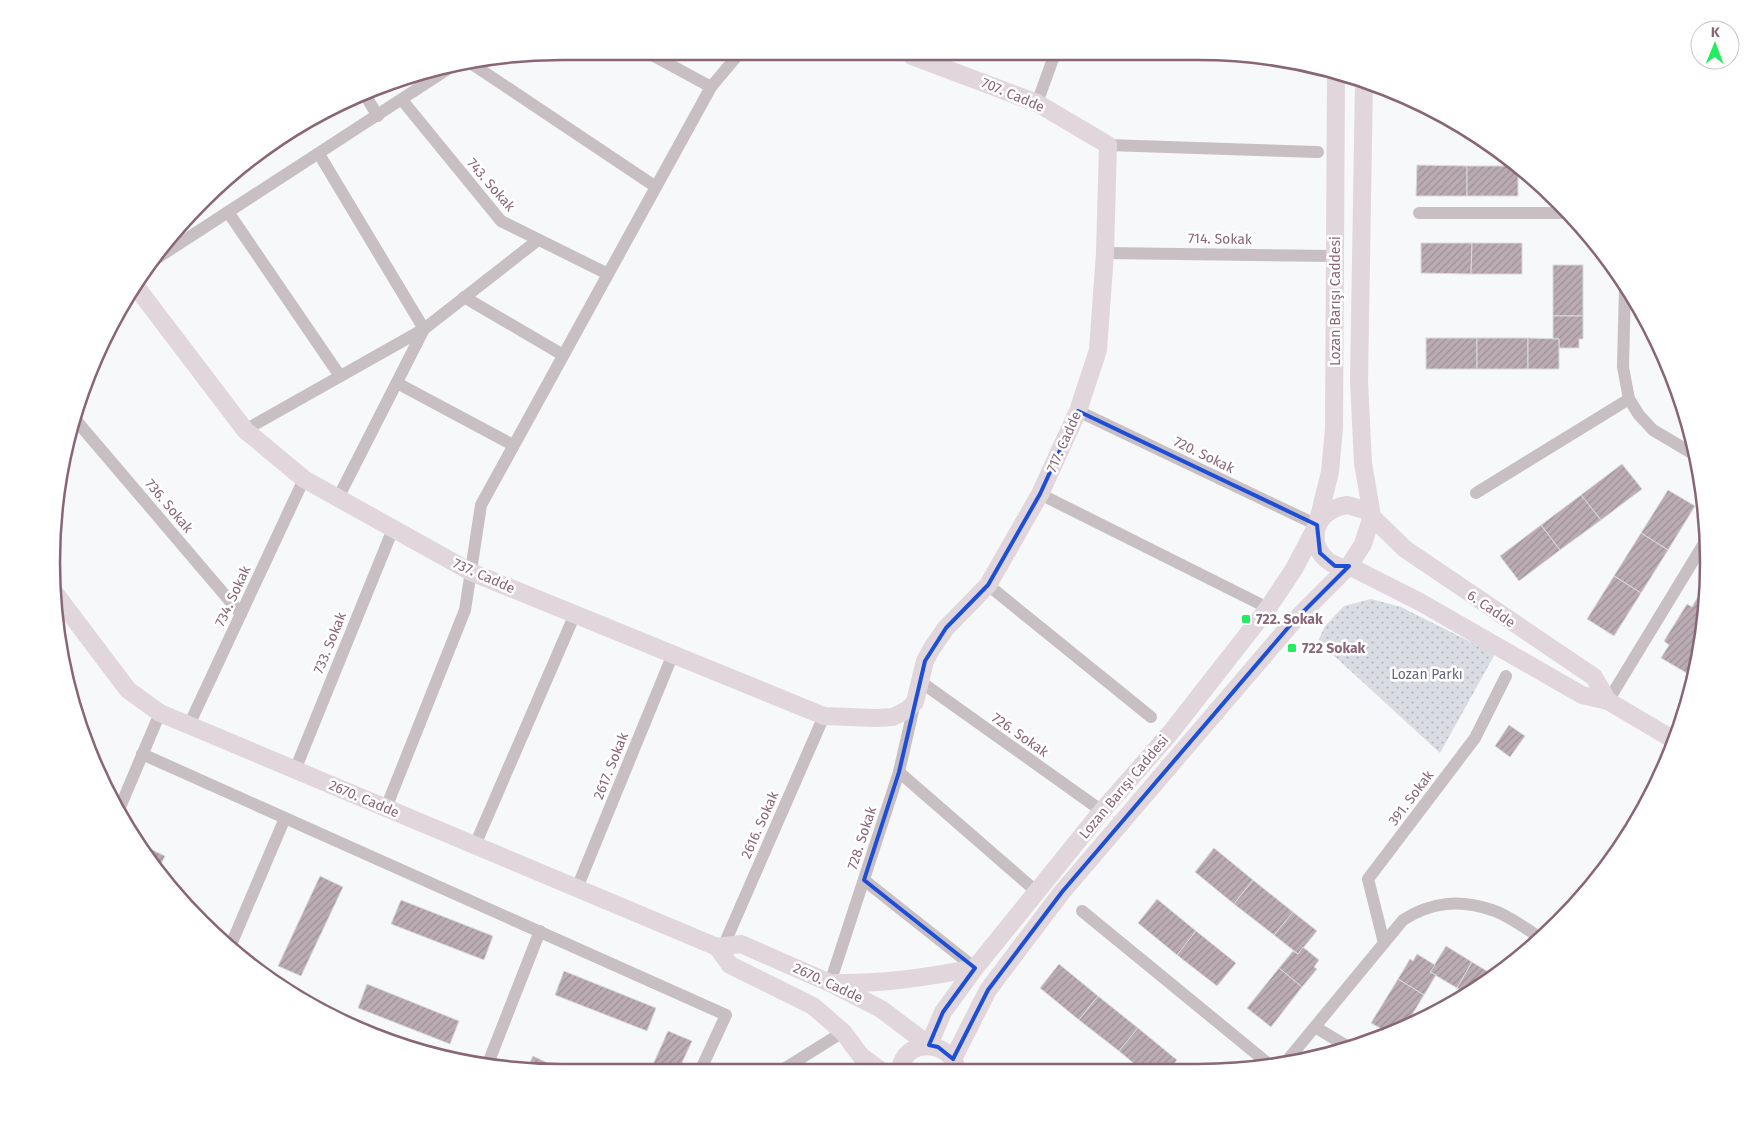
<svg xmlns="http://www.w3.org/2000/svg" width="1760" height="1124" font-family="'Fira Sans',sans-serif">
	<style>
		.park { fill: url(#park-dots) }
		.building { fill: url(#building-hatch); stroke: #d8dada }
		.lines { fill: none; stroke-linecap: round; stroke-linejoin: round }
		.street { stroke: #c8bfc3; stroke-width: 12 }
		.secondary { stroke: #e0d6db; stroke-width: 18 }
		.marked { fill: none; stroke: #1d4ed8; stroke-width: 4; stroke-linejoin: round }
		.poi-dot { fill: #21ed60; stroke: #fff; stroke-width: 2 }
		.labels { text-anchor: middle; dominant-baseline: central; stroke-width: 5; stroke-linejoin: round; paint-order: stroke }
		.street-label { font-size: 14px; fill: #896676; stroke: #fff }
		.poi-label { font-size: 14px; font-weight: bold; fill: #896676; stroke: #fff; text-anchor: start }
		.park-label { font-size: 14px; fill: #65687f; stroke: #fff }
		.rim { fill: none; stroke: #896676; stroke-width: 2.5 }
	</style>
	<defs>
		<pattern id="park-dots" width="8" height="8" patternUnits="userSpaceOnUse" patternTransform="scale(1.25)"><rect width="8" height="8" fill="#d9dce3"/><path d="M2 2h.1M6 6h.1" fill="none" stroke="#b6b6bd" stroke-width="1.8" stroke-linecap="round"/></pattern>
		<pattern id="building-hatch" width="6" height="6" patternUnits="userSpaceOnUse" patternTransform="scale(1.25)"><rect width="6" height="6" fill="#bbacb4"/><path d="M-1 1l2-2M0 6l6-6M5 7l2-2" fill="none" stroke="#9e9097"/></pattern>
	</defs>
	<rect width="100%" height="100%" fill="#f6f8f9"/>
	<path class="park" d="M 1371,599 L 1401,607 L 1495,654 L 1440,753 L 1318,641 L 1325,626 L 1344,606 Z"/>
	<g class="building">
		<path d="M 1417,165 L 1467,166 L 1467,196 L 1416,196 Z"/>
		<rect x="1467" y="166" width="51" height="30"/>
		<path d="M 1421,243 L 1472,243 L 1471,274 L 1421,273 Z"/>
		<path d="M 1472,243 L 1522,243 L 1522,274 L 1471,274 Z"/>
		<rect x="1553" y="265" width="30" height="51"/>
		<path d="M 1553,316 L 1583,316 L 1583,339 L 1579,339 L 1579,348 L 1559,348 L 1559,339 L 1553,339 Z"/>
		<rect x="1426" y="338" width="51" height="31"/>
		<rect x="1477" y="338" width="51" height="31"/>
		<path d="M 1528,338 L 1559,339 L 1559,369 L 1528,369 Z"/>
		<path d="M 1622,464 L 1642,489 L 1601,520 L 1581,495 Z"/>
		<path d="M 1668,490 L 1695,506 L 1668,550 L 1641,533 Z"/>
		<path d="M 1581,495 L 1601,520 L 1560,550 L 1541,525 Z"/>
		<path d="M 1541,525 L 1560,550 L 1519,581 L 1500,556 Z"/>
		<path d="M 1641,533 L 1668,550 L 1641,593 L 1614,576 Z"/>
		<path d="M 1614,576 L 1641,593 L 1614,636 L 1587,619 Z"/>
		<path d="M 1707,581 L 1708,596 L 1707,598 L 1700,593 Z"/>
		<path d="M 1700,593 L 1707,598 L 1697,663 L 1690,675 L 1661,658 L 1669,645 L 1664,641 L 1687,604 L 1692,607 Z"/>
		<path d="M 1509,725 L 1525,736 L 1510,757 L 1495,746 Z"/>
		<path d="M 142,845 L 165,856 L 157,872 L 140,849 Z"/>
		<path d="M 1214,848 L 1253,880 L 1234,904 L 1195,872 Z"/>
		<path d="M 320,876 L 343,887 L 301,976 L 278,966 Z"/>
		<path d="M 1253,880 L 1293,912 L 1274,935 L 1234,904 Z"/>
		<path d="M 1157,899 L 1196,931 L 1177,955 L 1138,923 Z"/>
		<path d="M 401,900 L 493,936 L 484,960 L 391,924 Z"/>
		<path d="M 1293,912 L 1317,931 L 1298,954 L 1274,935 Z"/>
		<path d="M 1196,931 L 1236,963 L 1217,986 L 1177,955 Z"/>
		<path d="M 1446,946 L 1472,962 L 1457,988 L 1430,972 Z"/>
		<path d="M 1303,947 L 1319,960 L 1314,967 L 1317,969 L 1302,987 L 1279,968 L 1293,951 L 1298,954 Z"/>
		<path d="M 1417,954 L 1435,965 L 1430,972 L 1436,975 L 1424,995 L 1398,979 L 1410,959 L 1413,961 Z"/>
		<path d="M 1472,962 L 1495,976 L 1466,994 L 1457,988 Z"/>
		<path d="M 1059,964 L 1098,996 L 1079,1020 L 1040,988 Z"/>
		<path d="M 1279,968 L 1302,987 L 1271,1027 L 1247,1008 Z"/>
		<path d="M 564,971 L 656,1008 L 647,1031 L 555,995 Z"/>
		<path d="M 1398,979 L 1424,995 L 1404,1028 L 1389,1033 L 1371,1023 Z"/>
		<path d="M 367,984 L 459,1021 L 450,1044 L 358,1008 Z"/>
		<path d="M 1098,996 L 1138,1028 L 1119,1051 L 1079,1020 Z"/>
		<path d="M 1138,1028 L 1177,1060 L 1168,1071 L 1143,1071 L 1119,1051 Z"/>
		<path d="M 668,1031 L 692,1041 L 679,1069 L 651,1069 Z"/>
		<path d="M 533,1056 L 560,1069 L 527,1069 Z"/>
	</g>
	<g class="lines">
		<g class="street">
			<path d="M 654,56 L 711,87"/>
			<path d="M 469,62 L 656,187"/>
			<path d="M 365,95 L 378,116"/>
			<path d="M 402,100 L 501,221 L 608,274"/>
			<path d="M 1037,103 L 1054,56"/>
			<path d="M 1108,145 L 1318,152"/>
			<path d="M 319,154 L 424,329 L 338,498"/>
			<path d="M 228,212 L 340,376"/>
			<path d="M 1419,213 L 1569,213"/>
			<path d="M 1105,253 L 1335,256"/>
			<path d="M 148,264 L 454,65"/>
			<path d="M 1625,286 L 1623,367 L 1629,399 L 1639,415 L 1653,430 L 1695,455"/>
			<path d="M 464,297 L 563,355"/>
			<path d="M 397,383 L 513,445"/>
			<path d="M 1078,411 L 1317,525"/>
			<path d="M 74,418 L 241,614"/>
			<path d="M 245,430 L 424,329 L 538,240"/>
			<path d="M 1476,493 L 1629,399"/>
			<path d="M 1040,494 L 1268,608"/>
			<path d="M 988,585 L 1151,717"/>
			<path d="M 921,682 L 1102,811"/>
			<path d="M 1608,701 L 1706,540"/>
			<path d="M 189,725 L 304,479"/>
			<path d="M 142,754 L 726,1015 L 701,1069"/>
			<path d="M 295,770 L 393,529"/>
			<path d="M 899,772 L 1037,892"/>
			<path d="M 386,808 L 465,610 L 481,505 L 711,87 L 737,56"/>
			<path d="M 118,812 L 160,713"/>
			<path d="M 475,845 L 575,614"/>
			<path d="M 864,880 L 975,968"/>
			<path d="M 577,888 L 673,654"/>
			<path d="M 1082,911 L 1270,1065"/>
			<path d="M 1384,943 L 1368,879 L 1475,738 L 1506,676"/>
			<path d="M 230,947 L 285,818"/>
			<path d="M 723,947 L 824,716"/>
			<path d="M 830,983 L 899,772 L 915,702"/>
			<path d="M 1315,1027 L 1350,1048"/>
			<path d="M 1285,1063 L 1403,920 C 1431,902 1459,899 1492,910 C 1508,915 1525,928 1539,937"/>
			<path d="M 487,1066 L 540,931"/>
			<path d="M 782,1070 L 843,1032"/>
		</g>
		<g class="secondary">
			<path d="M 134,284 L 245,430 L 304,479 L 471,572 L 824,716 L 875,718 L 893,717 L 907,710 L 915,702 L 925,661 L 932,648 L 946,628 L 988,585 L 1040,494 L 1078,411 L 1098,350 L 1105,253 L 1108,145 L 1037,103 L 912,56"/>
			<path d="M 1347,505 L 1365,510 L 1405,549 L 1594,677 L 1608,701 L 1582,695 L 1420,602 L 1349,566 L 1344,568 C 1304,558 1307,511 1347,505 Z"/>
			<path d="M 54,592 L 128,690 L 160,713 L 717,947"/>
			<path d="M 1608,701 L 1674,740"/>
			<path d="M 835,983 C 884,984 927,977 975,968"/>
			<path d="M 929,1045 L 943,1012 L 975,968 L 1102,811 L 1171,732 L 1268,608 L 1294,569 L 1317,525 L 1330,472 L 1334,428 L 1336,75"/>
			<path d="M 953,1059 L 988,990 L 1062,892 L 1292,623 L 1349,566 L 1363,544 L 1372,516 L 1363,463 L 1359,381 L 1364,82"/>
			<path d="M 880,1070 L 861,1056 L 843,1032 L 813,1006 L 730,965 L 717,947 L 741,944 L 830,983 L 881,1009 L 929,1045"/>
			<path d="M 900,1070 C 904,1038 949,1039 957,1069"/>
		</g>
	</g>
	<path class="marked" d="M 1078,411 L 1317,525 L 1320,553 L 1335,566 L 1349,566 L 1292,623 L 1062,892 L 988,990 L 953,1059 L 938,1047 L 929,1045 L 943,1012 L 975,968 L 864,880 L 899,772 L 925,661 L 946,628 L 988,585 L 1040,494 Z"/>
	<g class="poi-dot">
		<rect x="1241" y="614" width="10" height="10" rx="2.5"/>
		<rect x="1287" y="643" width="10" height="10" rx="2.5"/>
	</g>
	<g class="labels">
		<g class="street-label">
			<text transform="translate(1013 95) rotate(23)">707. Cadde</text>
			<text transform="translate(491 185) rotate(49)">743. Sokak</text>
			<text transform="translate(1220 239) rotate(1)">714. Sokak</text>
			<text transform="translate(1335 301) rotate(-90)">Lozan Barışı Caddesi</text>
			<text transform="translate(1064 442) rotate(-66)">717. Cadde</text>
			<text transform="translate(1204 455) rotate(26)">720. Sokak</text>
			<text transform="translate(169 506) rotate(50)">736. Sokak</text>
			<text transform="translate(484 576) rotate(24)">737. Cadde</text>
			<text transform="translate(233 596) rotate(-65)">734. Sokak</text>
			<text transform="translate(1491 609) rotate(34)">6. Cadde</text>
			<text transform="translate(330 643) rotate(-68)">733. Sokak</text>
			<text transform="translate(1020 735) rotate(35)">726. Sokak</text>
			<text transform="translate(611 766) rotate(-68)">2617. Sokak</text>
			<text transform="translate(1124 787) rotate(-50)">Lozan Barışı Caddesi</text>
			<text transform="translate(1411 798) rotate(-53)">391. Sokak</text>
			<text transform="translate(364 799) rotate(23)">2670. Cadde</text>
			<text transform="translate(760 825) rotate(-66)">2616. Sokak</text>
			<text transform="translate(862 838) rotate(-72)">728. Sokak</text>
			<text transform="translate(828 983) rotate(25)">2670. Cadde</text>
		</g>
		<g class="poi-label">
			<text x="1256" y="619">722. Sokak</text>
			<text x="1302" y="648">722 Sokak</text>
		</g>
		<g class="park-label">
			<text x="1427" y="674">Lozan Parkı</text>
		</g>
	</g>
	<path d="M0 0H1760V1124H0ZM562 60H1198A502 502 0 0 1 1700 562V562A502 502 0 0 1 1198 1064H562A502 502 0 0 1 60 562V562A502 502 0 0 1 562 60Z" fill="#fff" fill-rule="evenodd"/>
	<path class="rim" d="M562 60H1198A502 502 0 0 1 1700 562V562A502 502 0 0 1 1198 1064H562A502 502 0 0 1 60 562V562A502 502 0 0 1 562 60Z"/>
	<g transform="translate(1715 45) rotate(1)"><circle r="24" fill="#ffffff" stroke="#d0c2c8"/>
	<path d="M0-4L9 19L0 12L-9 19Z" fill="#21ed60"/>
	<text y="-8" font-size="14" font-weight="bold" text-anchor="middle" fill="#896676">K</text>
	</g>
</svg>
